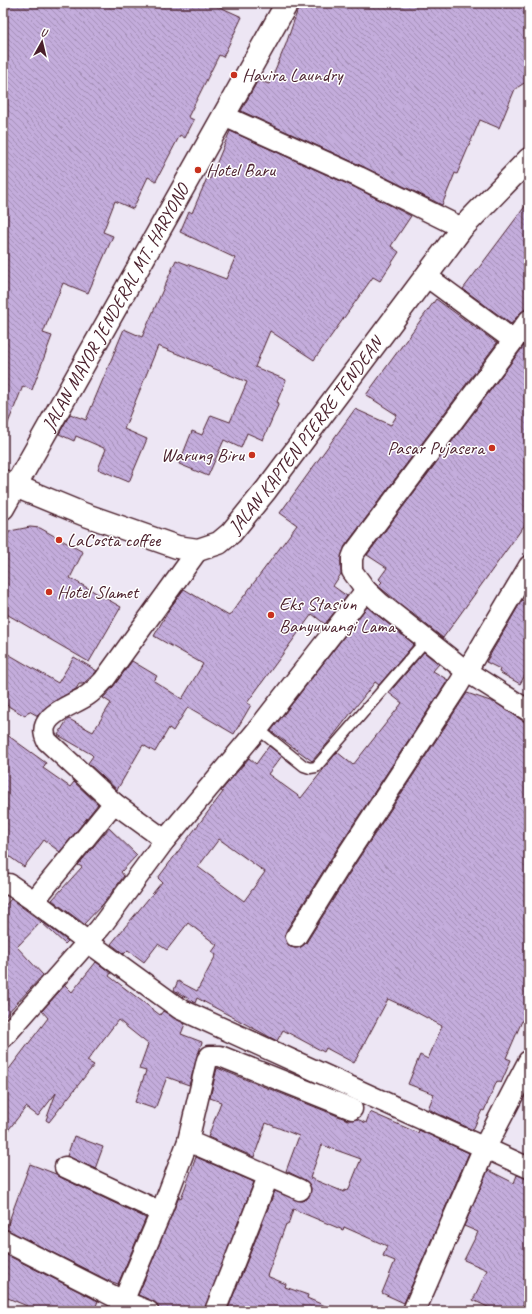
<svg xmlns="http://www.w3.org/2000/svg" width="532" height="1314" font-family="Caveat,sans-serif">
	<style>
		.building { fill: url(#building-back-hatch); stroke: #4a1f2b; fill-rule: evenodd }
		.lines { fill: none; stroke-linecap: round; stroke-linejoin: round }
		.lane-casing { stroke: #4a1f2b; stroke-width: 13 }
		.street-casing { stroke: #4a1f2b; stroke-width: 23 }
		.secondary-casing { stroke: #4a1f2b; stroke-width: 25 }
		.lane { stroke: #fff; stroke-width: 10 }
		.street { stroke: #fff; stroke-width: 20 }
		.secondary { stroke: #fff; stroke-width: 22 }
		.poi-dot { fill: #c8321e; stroke: #fff; stroke-width: 1.5 }
		.labels { text-anchor: middle; dominant-baseline: central; stroke-width: 3; stroke-linejoin: round; paint-order: stroke }
		.poi-label { font-size: 19px; fill: #4a1f2b; stroke: #fff; text-anchor: start }
		.street-label { font-size: 19px; fill: #4a1f2b; stroke: #fff }
	</style>
	<defs>
		<pattern id="building-back-hatch" width="6" height="6" patternUnits="userSpaceOnUse"><rect width="6" height="6" fill="#c4addc"/><path d="M-1 5l2 2M0 0l6 6M5-1l2 2" fill="none" stroke="#a18cb3"/></pattern>
	</defs>
	<rect width="100%" height="100%" fill="#ede6f4"/>
	<filter id="ink" filterUnits="userSpaceOnUse"><feTurbulence type="fractalNoise" baseFrequency=".025" numOctaves="2"/><feDisplacementMap in="SourceGraphic" scale="8" xChannelSelector="R" yChannelSelector="G"/><feConvolveMatrix kernelMatrix="1 2 1 2 8 2 1 2 1" color-interpolation-filters="sRGB"/></filter>
	<g filter="url(#ink)">
		<g class="building">
			<path d="M 10,3 L 110,3 L 123,9 L 126,3 L 211,3 L 242,17 L 223,57 L 219,55 L 188,117 L 194,120 L 185,138 L 180,135 L 156,181 L 148,177 L 133,209 L 115,201 L 103,232 L 113,236 L 88,293 L 63,283 L 43,333 L 52,336 L 32,390 L 23,386 L 4,433 L 3,18 Z"/>
			<path d="M 300,3 L 529,3 L 529,80 L 515,89 L 499,128 L 480,120 L 457,174 L 455,173 L 442,205 L 364,167 L 241,111 L 258,80 L 269,84 L 286,44 Z"/>
			<path d="M 230,131 L 354,187 L 411,216 L 391,246 L 399,252 L 380,281 L 373,277 L 314,360 L 270,331 L 255,367 L 286,380 L 277,402 L 279,403 L 263,440 L 247,433 L 241,448 L 224,440 L 208,476 L 179,464 L 192,431 L 202,435 L 211,415 L 230,422 L 247,382 L 158,346 L 124,429 L 147,439 L 129,482 L 98,469 L 106,449 L 76,436 L 74,441 L 59,434 L 70,414 L 86,420 L 124,329 L 142,337 L 176,260 L 226,279 L 235,258 L 180,232 L 189,211 L 192,213 L 207,178 L 210,179 Z"/>
			<path d="M 529,201 L 529,309 L 520,313 L 511,324 L 463,289 Z"/>
			<path d="M 436,299 L 497,343 L 345,546 L 341,558 L 341,574 L 333,586 L 347,596 L 325,624 L 312,614 L 247,703 L 251,705 L 234,734 L 188,707 L 173,731 L 169,728 L 155,752 L 143,745 L 117,790 L 88,763 L 93,756 L 91,754 L 58,735 L 67,720 L 69,719 L 93,732 L 111,703 L 103,698 L 113,687 L 132,661 L 157,676 L 154,681 L 182,699 L 203,664 L 154,636 L 170,608 L 184,589 L 229,616 L 297,525 L 280,513 L 355,409 L 391,425 L 397,415 L 366,395 Z"/>
			<path d="M 529,339 L 529,519 L 443,638 L 378,586 L 382,582 L 379,579 L 387,568 L 367,555 Z"/>
			<path d="M 30,527 L 40,528 L 83,552 L 70,578 L 121,607 L 89,662 L 3,612 L 3,544 L 10,531 Z"/>
			<path d="M 522,600 L 529,604 L 529,668 L 520,684 L 499,672 L 500,669 L 486,662 Z"/>
			<path d="M 367,607 L 414,644 L 379,685 L 375,682 L 327,744 L 312,761 L 271,731 Z"/>
			<path d="M 3,651 L 58,683 L 74,657 L 97,671 L 83,684 L 79,684 L 76,689 L 51,703 L 38,716 L 29,711 L 25,716 L 3,703 Z"/>
			<path d="M 424,652 L 439,664 L 433,671 L 448,680 L 337,849 L 286,931 L 285,937 L 290,947 L 295,948 L 301,947 L 306,943 L 357,861 L 467,693 L 496,703 L 523,721 L 529,722 L 529,1023 L 522,1021 L 506,1058 L 511,1060 L 501,1083 L 497,1081 L 484,1111 L 482,1110 L 473,1130 L 428,1109 L 434,1094 L 408,1084 L 420,1055 L 428,1059 L 442,1026 L 414,1011 L 388,999 L 354,1063 L 326,1048 L 324,1052 L 283,1030 L 277,1041 L 197,998 L 195,1003 L 174,990 L 178,981 L 197,991 L 216,955 L 212,952 L 217,945 L 188,923 L 167,950 L 158,944 L 144,962 L 128,950 L 124,954 L 111,944 L 162,882 L 158,878 L 223,792 L 221,791 L 249,758 L 256,764 L 269,746 L 282,756 L 268,774 L 301,798 L 337,752 L 353,765 L 402,703 L 389,693 ZM 219,839 L 265,872 L 244,901 L 198,867 Z"/>
			<path d="M 3,732 L 46,763 L 43,768 L 70,787 L 74,782 L 98,804 L 60,852 L 44,840 L 24,867 L 3,852 Z"/>
			<path d="M 109,828 L 137,855 L 121,872 L 124,876 L 103,904 L 84,924 L 52,900 L 82,867 L 78,865 Z"/>
			<path d="M 11,899 L 68,941 L 65,944 L 41,922 L 17,947 L 43,975 L 3,1018 L 3,908 Z"/>
			<path d="M 96,962 L 111,973 L 109,976 L 160,1015 L 163,1011 L 185,1024 L 181,1034 L 202,1042 L 189,1085 L 167,1077 L 155,1109 L 135,1102 L 146,1071 L 139,1069 L 148,1044 L 118,1020 L 87,1061 L 94,1065 L 49,1122 L 46,1120 L 56,1093 L 38,1116 L 26,1107 L 3,1137 L 3,1077 L 48,1018 L 42,1011 L 65,985 L 72,992 Z"/>
			<path d="M 217,1068 L 348,1120 L 357,1119 L 366,1123 L 370,1112 L 418,1133 L 419,1130 L 469,1153 L 404,1303 L 382,1293 L 395,1261 L 383,1256 L 387,1246 L 344,1227 L 343,1230 L 293,1209 L 288,1225 L 286,1224 L 267,1276 L 286,1284 L 285,1287 L 308,1295 L 307,1298 L 337,1311 L 227,1311 L 275,1191 L 301,1201 L 307,1199 L 311,1189 L 309,1184 L 305,1180 L 286,1171 L 299,1136 L 266,1123 L 254,1157 L 208,1137 L 221,1102 L 210,1098 ZM 322,1145 L 361,1159 L 348,1191 L 345,1190 L 344,1192 L 310,1178 Z"/>
			<path d="M 74,1136 L 103,1147 L 95,1169 L 67,1156 Z"/>
			<path d="M 196,1157 L 254,1182 L 204,1311 L 159,1311 L 157,1304 L 138,1295 L 179,1197 L 181,1198 L 186,1185 Z"/>
			<path d="M 30,1164 L 56,1174 L 60,1177 L 146,1218 L 118,1284 L 107,1280 L 6,1229 Z"/>
			<path d="M 488,1170 L 514,1183 L 517,1175 L 529,1179 L 529,1291 L 520,1311 L 496,1311 L 473,1300 L 487,1270 L 464,1260 L 478,1232 L 464,1226 Z"/>
			<path d="M 3,1253 L 98,1301 L 94,1311 L 39,1311 L 3,1296 Z"/>
		</g>
		<g class="lines">
			<g class="lane-casing">
				<path id="lane" d="M 258,729 L 304,766 L 310,768 L 316,767 L 426,640"/>
			</g>
			<g class="street-casing">
				<g id="street">
					<path d="M 224,116 L 359,177 L 462,228"/>
					<path d="M 426,276 L 513,340"/>
					<path d="M 529,320 L 354,553 L 352,558 L 352,571 L 366,590 L 380,603 L 466,671 L 529,711"/>
					<path d="M 114,803 L 34,901 L 96,948 L 180,1009 L 529,1168"/>
					<path d="M 165,840 L 114,803 L 47,741 C 34,715 73,706 88,695 C 94,691 99,685 104,680 L 198,550"/>
					<path d="M 3,885 L 9,884 L 34,901"/>
					<path d="M 296,937 L 347,855 L 459,684 L 529,566"/>
					<path d="M 3,1038 L 100,928 L 165,840 L 258,729 L 366,590"/>
					<path d="M 188,1141 L 300,1190"/>
					<path d="M 65,1167 L 161,1212"/>
					<path d="M 3,1240 L 123,1301 L 148,1311"/>
					<path d="M 119,1311 L 161,1212 L 188,1141 L 207,1060 L 210,1056 L 220,1056 L 352,1109"/>
					<path d="M 215,1311 L 268,1177"/>
				</g>
			</g>
			<g class="secondary-casing">
				<g id="secondary">
					<path id="s1" d="M 3,481 L 83,514 L 177,547 L 198,550 L 219,543 L 231,533 L 266,490 L 462,228 L 529,159"/>
					<path id="s2" d="M 3,508 L 287,3"/>
					<path d="M 414,1311 L 485,1147 L 529,1062"/>
				</g>
			</g>
			<use href="#lane" class="lane"/>
			<use href="#street" class="street"/>
			<use href="#secondary" class="secondary"/>
		</g>
	</g>
	<g class="poi-dot">
		<circle cx="234" cy="75" r="4"/>
		<circle cx="198" cy="170" r="4"/>
		<circle cx="492" cy="448" r="4"/>
		<circle cx="252" cy="455" r="4"/>
		<circle cx="59" cy="540" r="4"/>
		<circle cx="49" cy="592" r="4"/>
		<circle cx="271" cy="615" r="4"/>
	</g>
	<g class="labels">
		<g class="poi-label">
			<text x="242" y="75">Havira Laundry</text>
			<text x="206" y="170">Hotel Baru</text>
			<text x="484" y="448" text-anchor="end">Pasar Pujasera</text>
			<text x="244" y="455" text-anchor="end">Warung Biru</text>
			<text x="67" y="540">LaCosta coffee</text>
			<text x="57" y="592">Hotel Slamet</text>
			<text x="279" y="604">Eks Stasiun<tspan x="279" dy="22">Banyuwangi Lama</tspan></text>
		</g>
		<g class="street-label">
			<text stroke="none"><textPath href="#s2" startOffset="230">JALAN MAYOR JENDERAL MT. HARYONO</textPath></text>
			<text stroke="none"><textPath href="#s1" startOffset="368">JALAN KAPTEN PIERRE TENDEAN</textPath></text>
		</g>
	</g>
	<rect width="532" height="1314" fill="none" stroke="#fff" stroke-width="16"/>
	<rect x="8" y="8" width="516" height="1298" fill="none" stroke="#4a1f2b" stroke-width="1.5" filter="url(#ink)"/>
	<g transform="translate(42 42) rotate(8)" stroke="#ffffff" stroke-width="3" paint-order="stroke">
	<path d="M0-3L7 15L0 10L-7 15Z" fill="#4a1f2b"/>
	<text y="-6" font-size="11" font-weight="bold" text-anchor="middle" fill="#4a1f2b">U</text>
	</g>
</svg>
